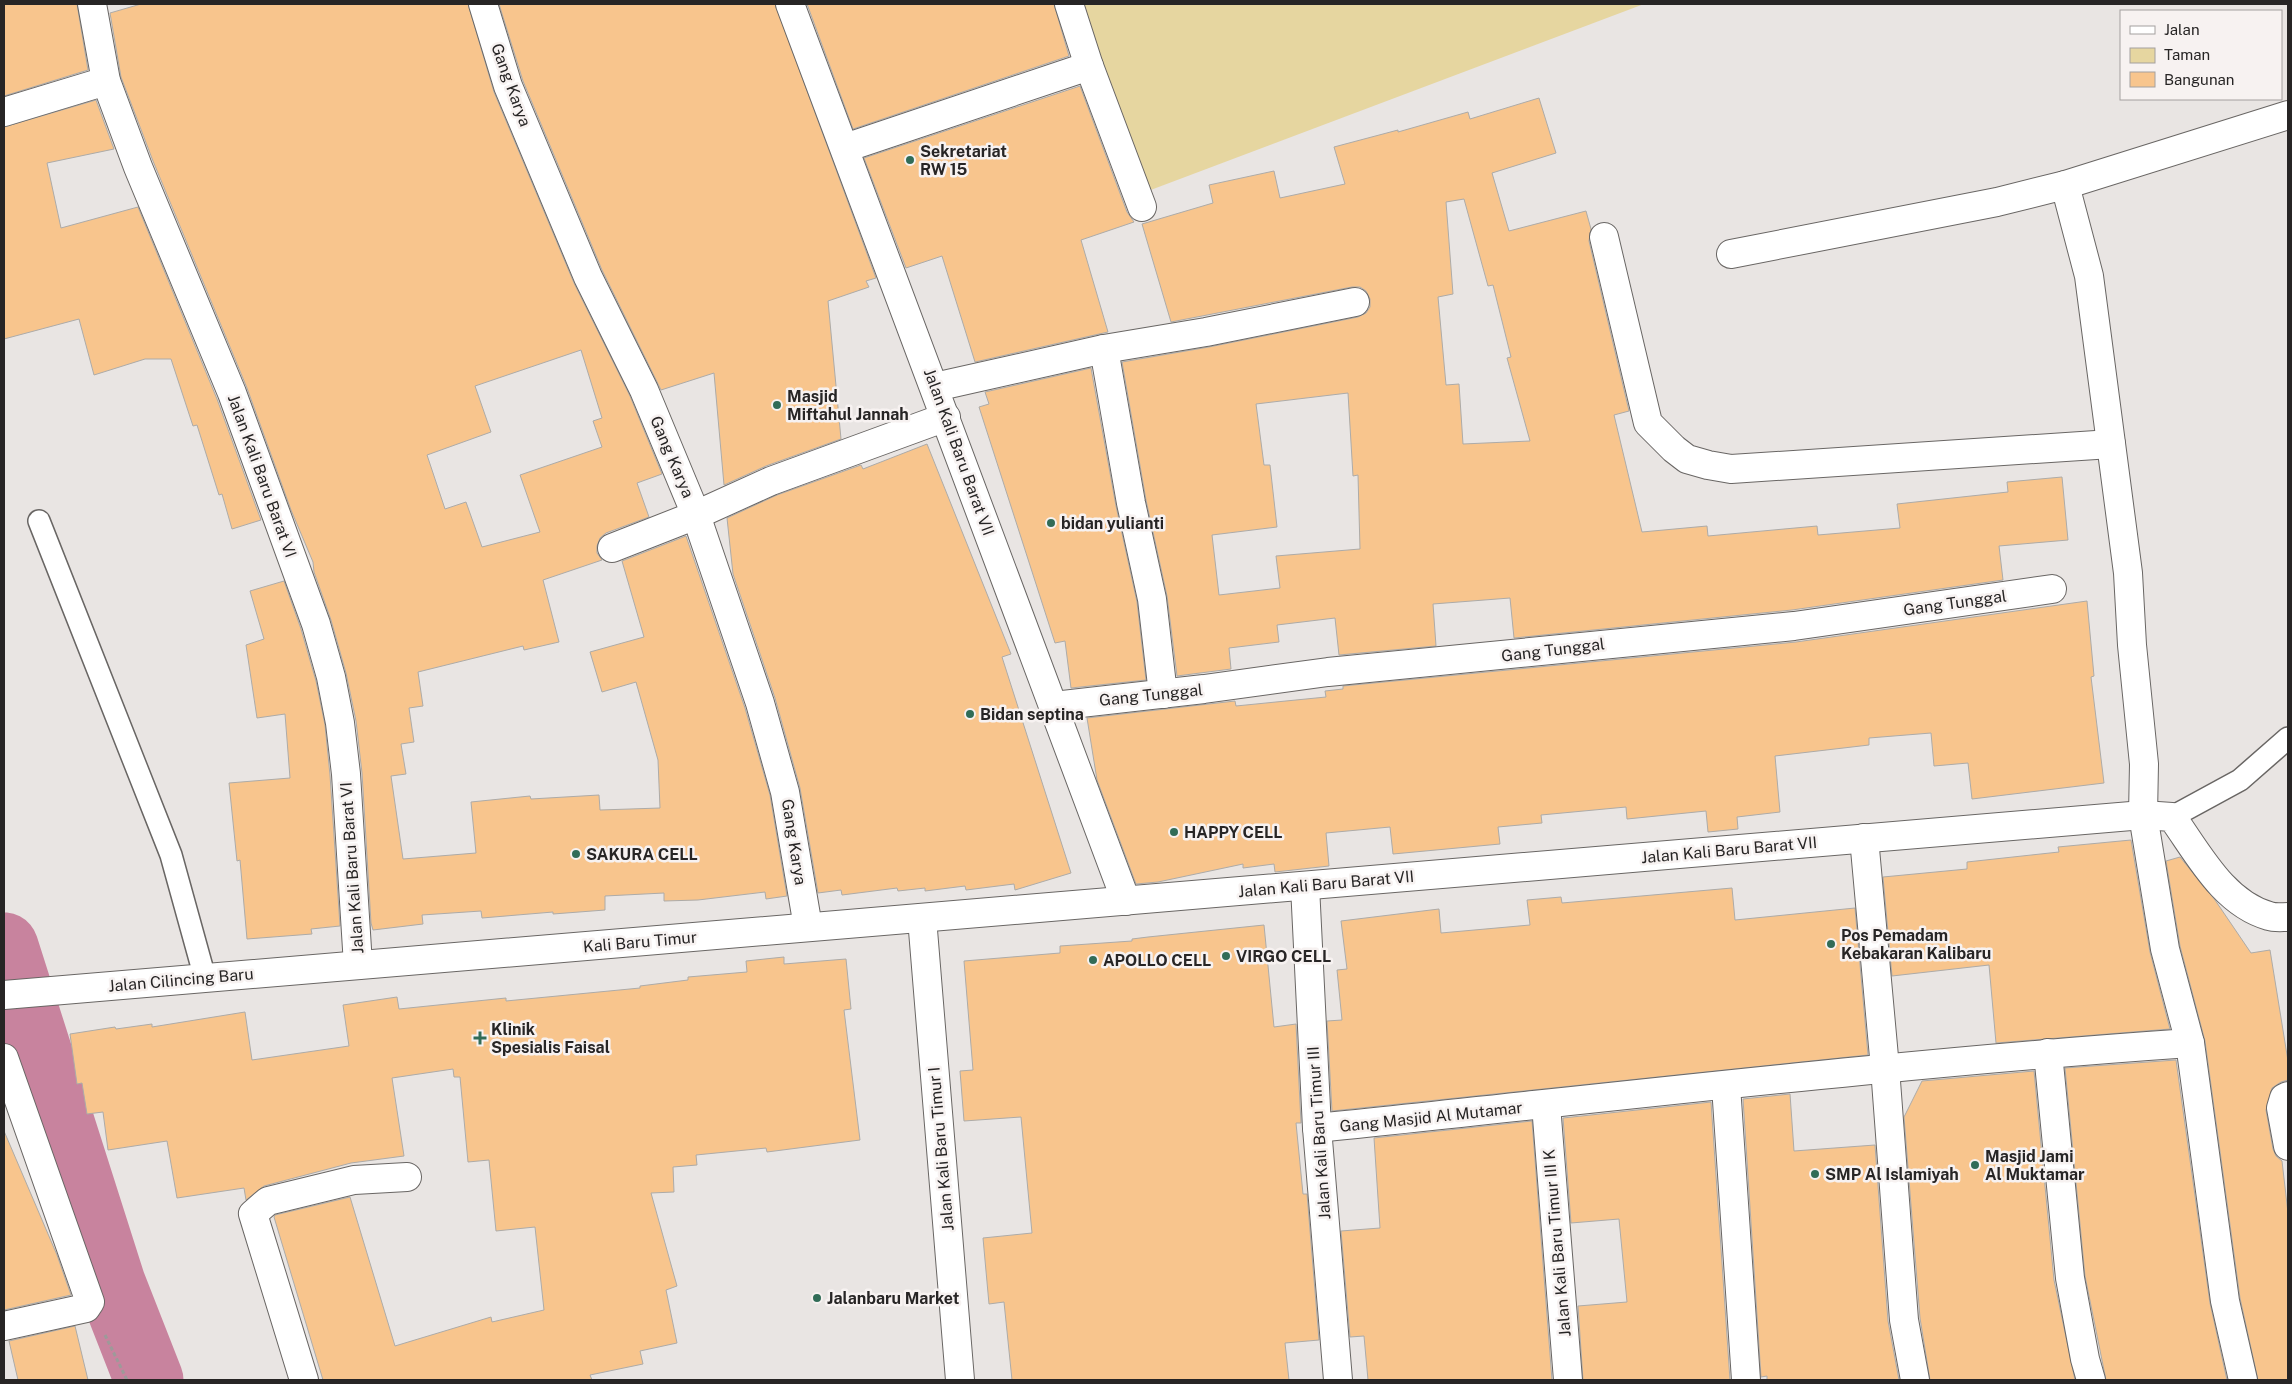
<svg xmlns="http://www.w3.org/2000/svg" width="2292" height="1384" font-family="'Public Sans',sans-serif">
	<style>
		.green { fill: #e6d6a0 }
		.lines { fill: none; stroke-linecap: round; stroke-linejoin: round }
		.river { stroke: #c8839e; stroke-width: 69 }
		.building { fill: #f8c58d; stroke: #adaba8; fill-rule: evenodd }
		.service-casing { stroke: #696664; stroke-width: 24 }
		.minor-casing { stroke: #696664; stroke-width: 30 }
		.path { stroke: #9d9a99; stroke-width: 3; stroke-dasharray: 4 2.5; stroke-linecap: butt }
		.service { stroke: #fff; stroke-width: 21 }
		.minor { stroke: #fff; stroke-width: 28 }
		.poi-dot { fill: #316c57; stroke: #f7f2f1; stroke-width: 2 }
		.labels { text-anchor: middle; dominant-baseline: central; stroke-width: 5; stroke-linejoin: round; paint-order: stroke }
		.street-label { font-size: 16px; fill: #272525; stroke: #f7f2f1 }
		.poi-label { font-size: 16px; font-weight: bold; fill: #272525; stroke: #f7f2f1; text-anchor: start }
	</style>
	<rect width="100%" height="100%" fill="#e9e5e3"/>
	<path class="green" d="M 1081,4 L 1644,4 L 1148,191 Z"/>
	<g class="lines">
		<path class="river" d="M 4,947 L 111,1283 L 149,1380"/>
	</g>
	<g class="building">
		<path d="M 4,4 L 77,4 L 88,70 L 4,96 Z"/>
		<path d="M 141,4 L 468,4 L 494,92 L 574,283 L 630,396 L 662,474 L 637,483 L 649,517 L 606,533 L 600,538 L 597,546 L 597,553 L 602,560 L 543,580 L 559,642 L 524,650 L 523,646 L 418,672 L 423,706 L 409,708 L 414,742 L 401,744 L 406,774 L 391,776 L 403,859 L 476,853 L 471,802 L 530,796 L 531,799 L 599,795 L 600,810 L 660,808 L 658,760 L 636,682 L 602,692 L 590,652 L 644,637 L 622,561 L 686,536 L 745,708 L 770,795 L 787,896 L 766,899 L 765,892 L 698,900 L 664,901 L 664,893 L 605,896 L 605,910 L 553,914 L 553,912 L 482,918 L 481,911 L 422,915 L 423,924 L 373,930 L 371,923 L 362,773 L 356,721 L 346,673 L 331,620 L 314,572 L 313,562 L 291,510 L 247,388 L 153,161 L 121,77 L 110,13 ZM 581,350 L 602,418 L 593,421 L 602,447 L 520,475 L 540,532 L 482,547 L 466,502 L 445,509 L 427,455 L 491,432 L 475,386 Z"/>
		<path d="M 499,4 L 775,4 L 876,278 L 866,281 L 869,287 L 828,301 L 841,439 L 766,466 L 724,485 L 714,373 L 661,390 L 602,270 L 523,81 Z"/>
		<path d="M 807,4 L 1054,4 L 1069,56 L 853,129 Z"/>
		<path d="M 1080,86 L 1127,212 L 1134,222 L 1081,240 L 1108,332 L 975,362 L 942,256 L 906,268 L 864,158 Z"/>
		<path d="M 1539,98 L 1556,153 L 1492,173 L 1509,231 L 1586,211 L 1591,229 L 1589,241 L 1629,411 L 1614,415 L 1642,532 L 1707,526 L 1708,536 L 1817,526 L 1818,535 L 1900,528 L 1897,504 L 2008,492 L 2007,482 L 2062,477 L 2068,540 L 1999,546 L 2003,580 L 1792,610 L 1514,638 L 1510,598 L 1433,604 L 1436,646 L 1339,655 L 1335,618 L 1277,625 L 1279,642 L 1229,648 L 1231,669 L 1177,676 L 1167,596 L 1146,500 L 1122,362 L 1209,347 L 1358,317 L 1366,313 L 1370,307 L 1370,299 L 1366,291 L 1360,287 L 1352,287 L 1171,322 L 1142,224 L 1213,203 L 1209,185 L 1274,171 L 1280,198 L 1345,184 L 1334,147 L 1398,130 L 1398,132 L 1468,112 L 1470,119 ZM 1464,199 L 1488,286 L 1493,285 L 1511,357 L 1507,358 L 1530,441 L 1463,444 L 1459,384 L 1446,385 L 1438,297 L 1453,294 L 1446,202 ZM 1348,393 L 1353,476 L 1358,475 L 1360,549 L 1276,556 L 1280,588 L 1219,595 L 1212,535 L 1277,527 L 1270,465 L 1264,465 L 1256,404 Z"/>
		<path d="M 96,100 L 114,149 L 47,163 L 61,228 L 138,207 L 217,399 L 261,520 L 232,529 L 222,494 L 219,495 L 197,425 L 193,426 L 171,359 L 145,359 L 94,375 L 79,319 L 4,339 L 4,127 Z"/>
		<path d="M 1091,368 L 1116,506 L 1137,602 L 1146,680 L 1071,688 L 1065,641 L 1055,643 L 979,407 L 989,404 L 985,392 Z"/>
		<path d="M 927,444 L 1011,654 L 1002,657 L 1071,873 L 1015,890 L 1014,884 L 966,890 L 965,886 L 925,891 L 925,888 L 898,891 L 897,888 L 842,895 L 841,890 L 818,893 L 800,788 L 775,698 L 733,574 L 727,518 L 777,495 L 861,465 L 863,469 Z"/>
		<path d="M 284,581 L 301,629 L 316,681 L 325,725 L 330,775 L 340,926 L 311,929 L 312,934 L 247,939 L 240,860 L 237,861 L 229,783 L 290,778 L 285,714 L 257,718 L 246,645 L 264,639 L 250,591 Z"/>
		<path d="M 2087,601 L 2094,676 L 2091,677 L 2104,783 L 1972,799 L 1968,763 L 1934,766 L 1931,733 L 1869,738 L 1869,745 L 1775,756 L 1780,812 L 1737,817 L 1738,829 L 1708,832 L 1706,811 L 1627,819 L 1626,807 L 1541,815 L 1542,823 L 1498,827 L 1500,844 L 1393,854 L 1390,827 L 1326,833 L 1329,866 L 1275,872 L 1274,864 L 1243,868 L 1243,864 L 1158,882 L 1136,884 L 1097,780 L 1087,718 L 1235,701 L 1236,706 L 1326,697 L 1325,691 L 1343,689 L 1343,686 L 1796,642 Z"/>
		<path d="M 2131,840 L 2150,952 L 2170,1029 L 1996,1043 L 1989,965 L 1892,976 L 1883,877 L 1967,869 L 1967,862 L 2059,852 L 2058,847 Z"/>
		<path d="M 2180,857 L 2215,900 L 2251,953 L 2270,950 L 2288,1061 L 2288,1080 L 2281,1082 L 2272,1088 L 2266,1110 L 2273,1149 L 2276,1156 L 2282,1161 L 2288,1213 L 2288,1380 L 2258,1380 L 2240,1298 L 2205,1041 L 2180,946 L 2166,861 Z"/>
		<path d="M 1732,888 L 1735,920 L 1855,908 L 1868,1055 L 1332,1111 L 1327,1021 L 1342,1020 L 1337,970 L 1347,969 L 1341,921 L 1439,909 L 1441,933 L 1530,925 L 1527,900 L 1561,897 L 1562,903 Z"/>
		<path d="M 1264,925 L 1274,1027 L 1296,1024 L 1301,1123 L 1296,1123 L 1303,1194 L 1307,1194 L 1319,1340 L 1285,1343 L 1289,1380 L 1012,1380 L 1004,1302 L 989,1304 L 983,1238 L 1032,1233 L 1021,1117 L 964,1121 L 960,1071 L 973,1070 L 964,961 L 1060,953 L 1060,946 L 1132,941 L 1132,939 L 1148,937 Z"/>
		<path d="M 784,957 L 784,964 L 846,959 L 851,1009 L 844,1010 L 860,1140 L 767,1152 L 766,1148 L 696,1155 L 697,1165 L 673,1167 L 674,1192 L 651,1193 L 677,1286 L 666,1290 L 677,1343 L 640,1351 L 643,1364 L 590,1375 L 592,1380 L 323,1380 L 274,1217 L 275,1215 L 350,1197 L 395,1346 L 491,1317 L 492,1322 L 544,1310 L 535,1227 L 496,1231 L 489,1160 L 468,1162 L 460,1077 L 454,1077 L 453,1069 L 392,1078 L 404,1156 L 351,1163 L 264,1186 L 246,1200 L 244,1188 L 177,1198 L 167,1141 L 108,1150 L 103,1112 L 87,1114 L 82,1083 L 77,1084 L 70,1034 L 115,1027 L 116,1029 L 152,1024 L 152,1027 L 245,1012 L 252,1060 L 349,1046 L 343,1005 L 397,997 L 399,1009 L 506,998 L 506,1001 L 640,988 L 640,986 L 688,980 L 688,977 L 747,972 L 746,961 Z"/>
		<path d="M 2176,1060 L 2210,1303 L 2227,1380 L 2106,1380 L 2085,1276 L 2065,1068 Z"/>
		<path d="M 2034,1071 L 2054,1280 L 2075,1380 L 1930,1380 L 1920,1318 L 1904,1117 L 1922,1081 Z"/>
		<path d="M 1790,1094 L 1794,1151 L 1875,1145 L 1888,1321 L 1899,1380 L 1767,1380 L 1767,1376 L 1761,1377 L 1743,1099 Z"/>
		<path d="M 1711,1102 L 1730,1380 L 1583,1380 L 1578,1306 L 1627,1302 L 1619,1219 L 1571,1223 L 1563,1118 Z"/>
		<path d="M 1532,1121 L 1552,1380 L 1368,1380 L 1364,1336 L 1350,1337 L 1341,1231 L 1380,1228 L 1374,1138 Z"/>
		<path d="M 4,1131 L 57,1255 L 71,1295 L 4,1310 Z"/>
		<path d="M 75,1326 L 88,1380 L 18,1380 L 9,1341 Z"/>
	</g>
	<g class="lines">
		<g class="service-casing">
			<g id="service">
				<path d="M 39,521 L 171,855 L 205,978"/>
				<path d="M 2172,817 L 2240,780 L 2288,738"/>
			</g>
		</g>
		<g class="minor-casing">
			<g id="minor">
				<path d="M 92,4 L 106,81 L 138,167 L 232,393 L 316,624 L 331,677 L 340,723 L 346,774 L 358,965"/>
				<path d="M 483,4 L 508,86 L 588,277 L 644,390 L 696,515 L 760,703 L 785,792 L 808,927"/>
				<path d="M 790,4 L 1126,901"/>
				<path d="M 1069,4 L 1089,66 L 1142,207"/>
				<path d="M 4,112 L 106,81"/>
				<path d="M 845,148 L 1089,66"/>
				<path d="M 2065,185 L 2288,115"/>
				<path d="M 1604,237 L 1648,423 L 1674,449 L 1687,459 L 1708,465 L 1731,469 L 2111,444"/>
				<path d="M 1731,254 L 1997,202 L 2065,185 L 2089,276 L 2128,573 L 2132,645 L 2144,764 L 2143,815 L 2165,949 L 2190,1043 L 2225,1301 L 2243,1380"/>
				<path d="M 1104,349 L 1131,503 L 1152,599 L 1163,694"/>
				<path d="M 935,387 L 1104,349 L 1206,332 L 1355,302"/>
				<path d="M 612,548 L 696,515 L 771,481 L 946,417"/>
				<path d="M 1054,706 L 1204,689 L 1328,672 L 1794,626 L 2052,589"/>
				<path d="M 1864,838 L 1885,1068 L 1904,1320 L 1915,1380"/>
				<path d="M 1305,886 L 1317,1128 L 1338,1380"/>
				<path d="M 922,918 L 960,1380"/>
				<path d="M 4,995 L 2143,815 L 2172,817 C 2198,853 2223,903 2269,916 C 2275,918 2282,917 2288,917"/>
				<path d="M 2048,1053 L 2070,1278 L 2085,1359 L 2091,1380"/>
				<path d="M 4,1058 L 90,1302 L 86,1308 L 4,1326"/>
				<path d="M 1726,1086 L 1746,1380"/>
				<path d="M 2288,1096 L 2284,1098 L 2281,1108 L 2288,1146"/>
				<path d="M 1546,1105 L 1568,1380"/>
				<path d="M 1317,1128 C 1608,1098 1898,1063 2190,1043"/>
				<path d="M 304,1380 L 253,1214 L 268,1201 L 354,1180 L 407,1177"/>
			</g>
		</g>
		<path class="path" d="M 105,1335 L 127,1380"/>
		<use href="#service" class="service"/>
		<use href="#minor" class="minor"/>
	</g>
	<g class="poi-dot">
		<circle cx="910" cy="160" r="5"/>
		<circle cx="777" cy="405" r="5"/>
		<circle cx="1051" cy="523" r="5"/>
		<circle cx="970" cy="714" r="5"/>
		<circle cx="1174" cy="832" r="5"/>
		<circle cx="576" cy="854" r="5"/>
		<circle cx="1831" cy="944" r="5"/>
		<circle cx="1226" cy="956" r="5"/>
		<circle cx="1093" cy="960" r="5"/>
		<path d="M477.5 1030.5h5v5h5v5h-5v5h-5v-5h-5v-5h5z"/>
		<circle cx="1975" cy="1165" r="5"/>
		<circle cx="1815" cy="1174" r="5"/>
		<circle cx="817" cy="1298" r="5"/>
	</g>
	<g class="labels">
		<g class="street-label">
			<text transform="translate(511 85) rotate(70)">Gang Karya</text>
			<text transform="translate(959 452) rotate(70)">Jalan Kali Baru Barat VII</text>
			<text transform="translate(672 457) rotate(67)">Gang Karya</text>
			<text transform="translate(262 476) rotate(70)">Jalan Kali Baru Barat VI</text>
			<text transform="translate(1955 603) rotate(-8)">Gang Tunggal</text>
			<text transform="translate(1553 650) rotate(-7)">Gang Tunggal</text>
			<text transform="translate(1151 695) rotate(-6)">Gang Tunggal</text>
			<text transform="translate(794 842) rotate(81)">Gang Karya</text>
			<text transform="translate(1729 850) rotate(-5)">Jalan Kali Baru Barat VII</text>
			<text transform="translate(352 868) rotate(-94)">Jalan Kali Baru Barat VI</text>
			<text transform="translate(1326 884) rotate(-5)">Jalan Kali Baru Barat VII</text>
			<text transform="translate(640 942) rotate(-5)">Kali Baru Timur</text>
			<text transform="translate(181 980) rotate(-5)">Jalan Cilincing Baru</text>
			<text transform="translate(1431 1117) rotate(-6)">Gang Masjid Al Mutamar</text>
			<text transform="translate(1319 1133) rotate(-94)">Jalan Kali Baru Timur III</text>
			<text transform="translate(941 1149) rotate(-95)">Jalan Kali Baru Timur I</text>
			<text transform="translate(1557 1243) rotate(-95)">Jalan Kali Baru Timur III K</text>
		</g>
		<g class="poi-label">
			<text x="920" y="151">Sekretariat<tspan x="920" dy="18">RW 15</tspan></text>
			<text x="787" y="396">Masjid<tspan x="787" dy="18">Miftahul Jannah</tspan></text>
			<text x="1061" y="523">bidan yulianti</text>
			<text x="980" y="714">Bidan septina</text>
			<text x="1184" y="832">HAPPY CELL</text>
			<text x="586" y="854">SAKURA CELL</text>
			<text x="1841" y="935">Pos Pemadam<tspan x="1841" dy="18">Kebakaran Kalibaru</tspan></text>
			<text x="1236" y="956">VIRGO CELL</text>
			<text x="1103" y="960">APOLLO CELL</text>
			<text x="491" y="1029">Klinik<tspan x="491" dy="18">Spesialis Faisal</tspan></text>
			<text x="1985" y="1156">Masjid Jami<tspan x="1985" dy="18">Al Muktamar</tspan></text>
			<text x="1825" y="1174">SMP Al Islamiyah</text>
			<text x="827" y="1298">Jalanbaru Market</text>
		</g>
	</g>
	<rect width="2292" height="1384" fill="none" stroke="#272525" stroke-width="10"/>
	<rect x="2120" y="10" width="162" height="90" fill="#f7f2f1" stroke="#a4a09f"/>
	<rect x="2130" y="26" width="25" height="8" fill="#ffffff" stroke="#a4a09f"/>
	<text x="2164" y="35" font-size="15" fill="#272525">Jalan</text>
	<rect x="2130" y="48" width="25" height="15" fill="#e6d6a0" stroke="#a4a09f"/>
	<text x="2164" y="60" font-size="15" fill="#272525">Taman</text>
	<rect x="2130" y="72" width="25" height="15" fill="#f8c58d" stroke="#a4a09f"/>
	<text x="2164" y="85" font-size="15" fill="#272525">Bangunan</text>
</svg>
